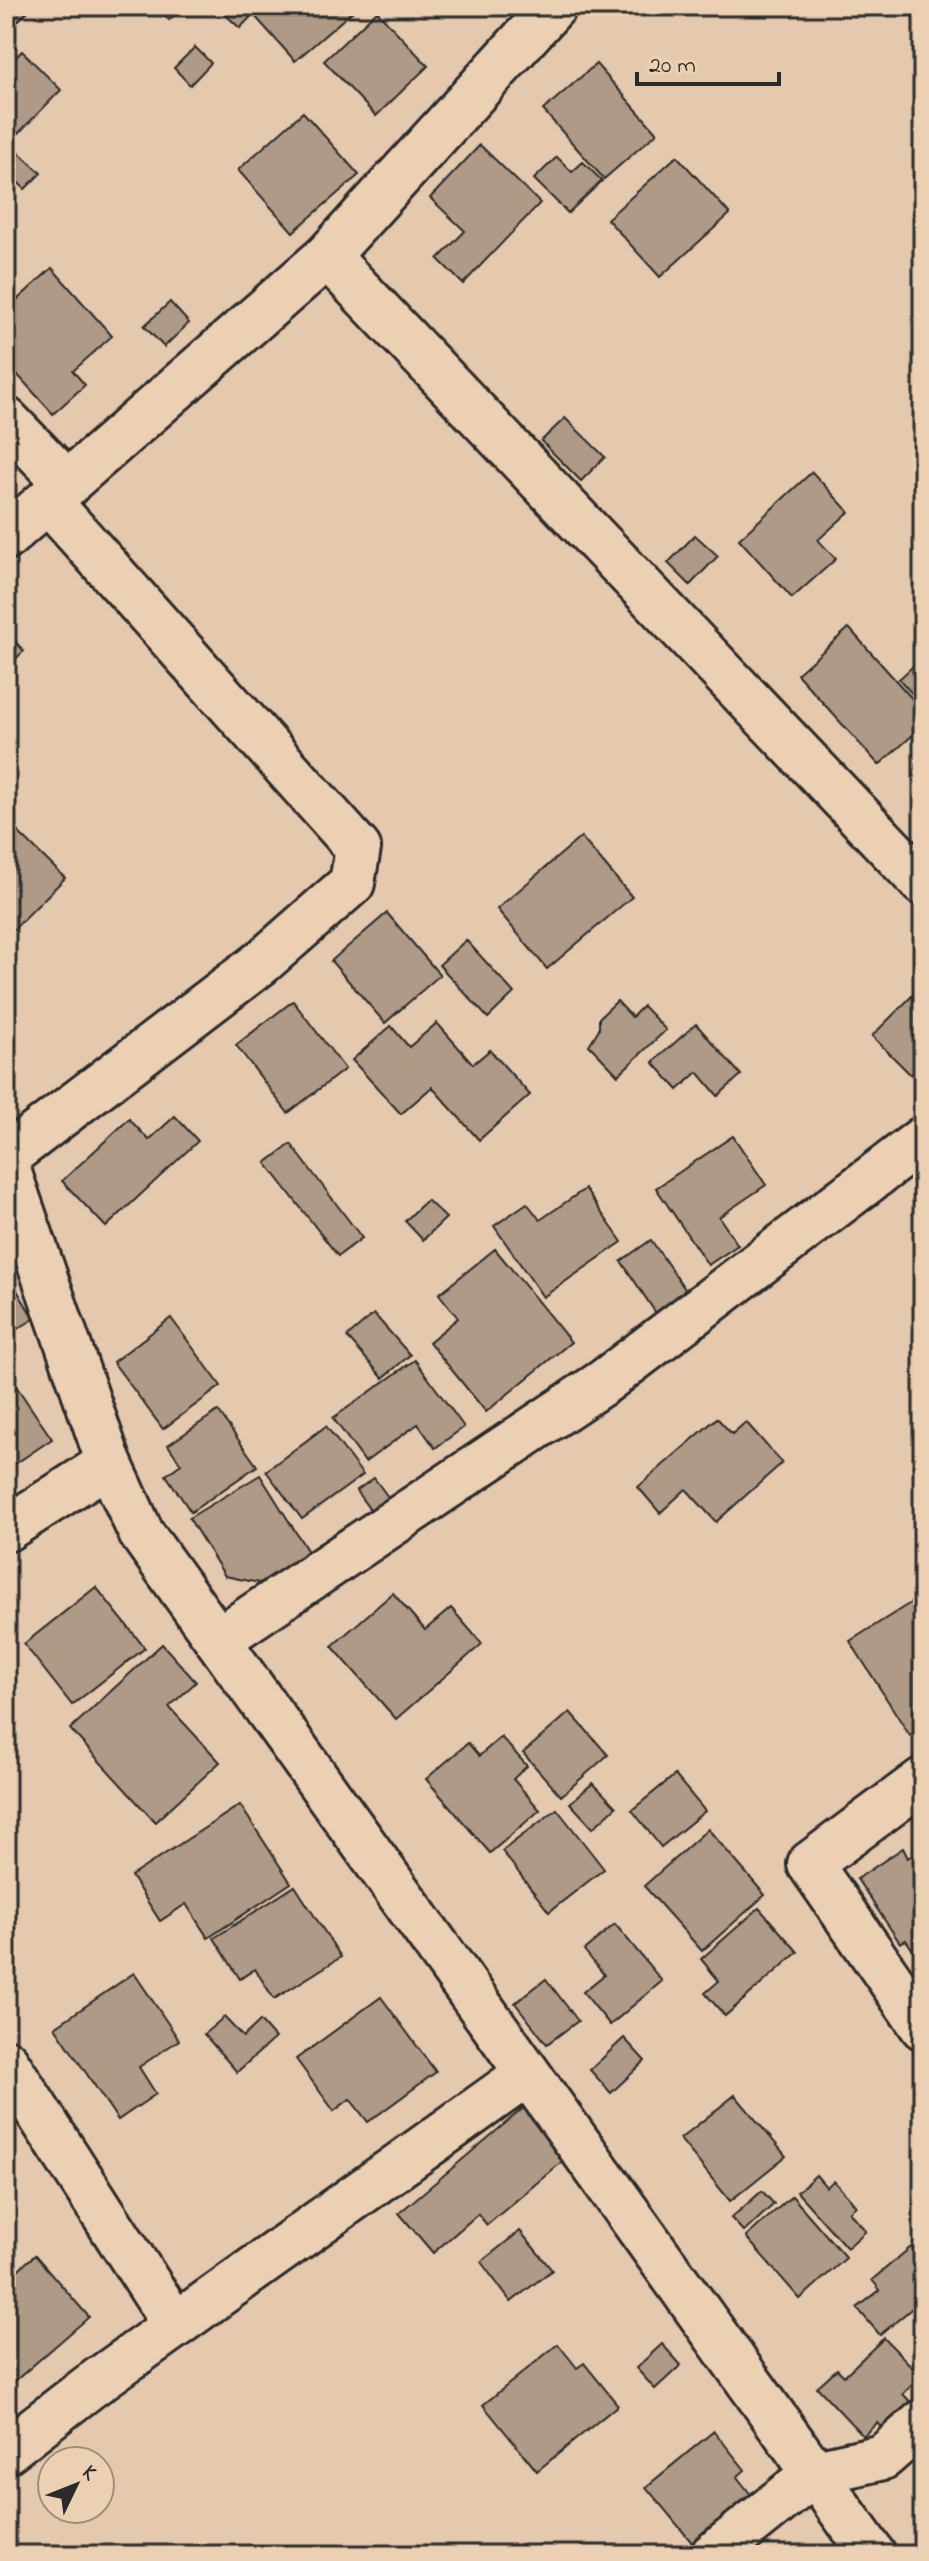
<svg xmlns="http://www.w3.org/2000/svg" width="929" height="2561" font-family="'Indie Flower',sans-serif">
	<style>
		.building { fill: #ae9a87; stroke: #2b2b2b; stroke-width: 2 }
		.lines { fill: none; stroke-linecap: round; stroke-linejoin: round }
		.minor-casing { stroke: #2b2b2b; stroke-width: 50 }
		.minor { stroke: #ecd0b3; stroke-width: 44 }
	</style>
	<rect width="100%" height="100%" fill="#e4c9ae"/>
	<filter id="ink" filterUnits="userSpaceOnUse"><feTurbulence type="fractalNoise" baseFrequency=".0125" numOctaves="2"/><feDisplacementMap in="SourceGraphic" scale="16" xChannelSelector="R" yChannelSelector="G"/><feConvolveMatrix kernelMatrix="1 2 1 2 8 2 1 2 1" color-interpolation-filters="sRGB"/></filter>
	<g filter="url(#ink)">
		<g class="building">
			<path d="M 6,6 L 33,6 L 6,33 Z"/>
			<path d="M 155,6 L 183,6 L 169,20 Z"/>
			<path d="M 216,6 L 261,6 L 240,28 Z"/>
			<path d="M 265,6 L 351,6 L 354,10 L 295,61 L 254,15 Z"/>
			<path d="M 377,11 L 428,66 L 376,116 L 324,61 Z"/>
			<path d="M 195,47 L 211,63 L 190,85 L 174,68 Z"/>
			<path d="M 22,51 L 61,90 L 6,146 L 6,67 Z"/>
			<path d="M 596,64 L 657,133 L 604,179 L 543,110 Z"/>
			<path d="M 303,112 L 359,175 L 293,232 L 238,170 Z"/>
			<path d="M 480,145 L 540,203 L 463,284 L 438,259 L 465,231 L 430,198 Z"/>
			<path d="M 14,148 L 41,173 L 25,189 L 6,171 L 6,157 Z"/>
			<path d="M 677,156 L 730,214 L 660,277 L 607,219 Z"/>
			<path d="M 557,157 L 572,172 L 583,162 L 602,181 L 568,213 L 534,179 Z"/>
			<path d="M 52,268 L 112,336 L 73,371 L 85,385 L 53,414 L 6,362 L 6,310 Z"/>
			<path d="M 170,302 L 189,323 L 164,347 L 144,326 Z"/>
			<path d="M 565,418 L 605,457 L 581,481 L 541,441 Z"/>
			<path d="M 812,472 L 849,512 L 818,540 L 836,559 L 792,598 L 739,539 Z"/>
			<path d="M 695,535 L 718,556 L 690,585 L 668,563 Z"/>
			<path d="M 849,628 L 923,711 L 923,726 L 879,765 L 797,674 Z"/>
			<path d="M 6,632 L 24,651 L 6,668 Z"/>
			<path d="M 923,657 L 923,706 L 899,679 Z"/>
			<path d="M 10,824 L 65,878 L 6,937 L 6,828 Z"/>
			<path d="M 581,837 L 632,897 L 547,969 L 497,909 Z"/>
			<path d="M 387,913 L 440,975 L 385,1023 L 331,961 Z"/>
			<path d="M 466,940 L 514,993 L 488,1018 L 439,965 Z"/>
			<path d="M 923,985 L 923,1064 L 911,1075 L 872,1036 Z"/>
			<path d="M 293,1001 L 345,1069 L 288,1113 L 236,1045 Z"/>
			<path d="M 617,1001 L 632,1017 L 643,1006 L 666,1030 L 618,1075 L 589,1045 L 599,1029 L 599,1018 Z"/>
			<path d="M 437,1023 L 473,1064 L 490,1050 L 530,1095 L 479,1140 L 432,1087 L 401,1114 L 352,1060 L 391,1026 L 409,1047 Z"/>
			<path d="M 696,1024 L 741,1075 L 718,1096 L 698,1072 L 678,1090 L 653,1062 Z"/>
			<path d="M 175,1116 L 198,1141 L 106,1227 L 62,1181 L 129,1119 L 149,1140 Z"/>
			<path d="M 733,1136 L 766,1185 L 719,1217 L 738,1245 L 708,1265 L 656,1188 Z"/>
			<path d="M 291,1144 L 362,1238 L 338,1256 L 266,1163 Z"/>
			<path d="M 585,1189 L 622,1242 L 543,1297 L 494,1226 L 527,1203 L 540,1220 Z"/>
			<path d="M 427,1200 L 446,1218 L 423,1240 L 405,1221 Z"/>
			<path d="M 651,1240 L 689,1295 L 658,1316 L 621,1261 Z"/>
			<path d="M 495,1249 L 571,1342 L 486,1412 L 429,1342 L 458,1318 L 439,1294 Z"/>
			<path d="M 8,1275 L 34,1319 L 9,1334 L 6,1330 Z"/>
			<path d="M 374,1314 L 410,1355 L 383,1378 L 347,1337 Z"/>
			<path d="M 171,1318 L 221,1386 L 163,1429 L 113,1362 Z"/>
			<path d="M 415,1360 L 464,1427 L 435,1448 L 418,1424 L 365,1462 L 333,1418 Z"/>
			<path d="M 8,1374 L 52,1439 L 6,1470 L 6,1375 Z"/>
			<path d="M 218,1411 L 257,1466 L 191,1512 L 166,1475 L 181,1464 L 168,1445 Z"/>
			<path d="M 717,1418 L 732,1434 L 746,1422 L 782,1463 L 716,1522 L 686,1489 L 660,1513 L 638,1487 Z"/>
			<path d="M 326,1426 L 363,1475 L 302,1519 L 266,1471 Z"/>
			<path d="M 260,1475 L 310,1555 L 264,1584 L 225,1576 L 189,1518 Z"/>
			<path d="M 374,1478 L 391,1501 L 374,1515 L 356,1491 Z"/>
			<path d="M 96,1587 L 145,1648 L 72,1705 L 24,1644 Z"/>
			<path d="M 393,1593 L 425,1630 L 451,1608 L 482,1644 L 396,1719 L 332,1646 Z"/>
			<path d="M 923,1595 L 923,1728 L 910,1736 L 850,1641 Z"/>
			<path d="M 162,1644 L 196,1682 L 169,1707 L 220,1762 L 155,1822 L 70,1729 Z"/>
			<path d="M 570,1712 L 608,1755 L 561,1796 L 523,1753 Z"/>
			<path d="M 501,1737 L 527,1766 L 513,1779 L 540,1810 L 490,1853 L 426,1779 L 468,1743 L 479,1756 Z"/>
			<path d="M 675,1775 L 705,1811 L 661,1847 L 632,1810 Z"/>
			<path d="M 593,1783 L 616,1807 L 593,1828 L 570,1803 Z"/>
			<path d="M 240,1805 L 291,1883 L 208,1938 L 186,1904 L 160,1921 L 131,1876 Z"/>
			<path d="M 557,1809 L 604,1869 L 549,1912 L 502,1851 Z"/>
			<path d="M 708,1829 L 765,1895 L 702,1951 L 644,1886 Z"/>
			<path d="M 923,1847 L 923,1964 L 922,1964 L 906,1940 L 900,1943 L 857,1879 L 903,1848 L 908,1858 Z"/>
			<path d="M 295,1886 L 341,1957 L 274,1999 L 255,1969 L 240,1979 L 214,1938 Z"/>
			<path d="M 759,1908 L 798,1952 L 725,2016 L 705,1993 L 719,1981 L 701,1959 Z"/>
			<path d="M 615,1924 L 662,1981 L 610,2025 L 583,1992 L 604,1975 L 584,1950 Z"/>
			<path d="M 134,1973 L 179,2040 L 139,2067 L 156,2094 L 118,2120 L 55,2027 Z"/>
			<path d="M 546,1979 L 578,2021 L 547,2044 L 515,2003 Z"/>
			<path d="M 381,1997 L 436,2072 L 368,2122 L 350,2099 L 334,2111 L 296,2059 Z"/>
			<path d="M 224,2017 L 243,2037 L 260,2021 L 275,2038 L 237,2072 L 204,2034 Z"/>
			<path d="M 624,2038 L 645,2061 L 611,2093 L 590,2070 Z"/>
			<path d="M 735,2095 L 786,2156 L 730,2201 L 680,2139 Z"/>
			<path d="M 527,2105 L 570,2155 L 487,2225 L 478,2214 L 433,2253 L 399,2213 Z"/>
			<path d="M 816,2175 L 826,2187 L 834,2181 L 856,2206 L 849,2212 L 866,2231 L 847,2248 L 797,2192 Z"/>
			<path d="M 762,2191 L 774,2204 L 744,2232 L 731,2218 Z"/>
			<path d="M 792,2196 L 846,2258 L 800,2299 L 746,2237 Z"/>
			<path d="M 520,2231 L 552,2270 L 511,2302 L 481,2262 Z"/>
			<path d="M 911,2247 L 923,2262 L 923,2299 L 880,2335 L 857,2308 L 880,2290 L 872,2280 Z"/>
			<path d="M 35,2255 L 89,2317 L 8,2387 L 6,2280 Z"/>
			<path d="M 884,2338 L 921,2376 L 903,2394 L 917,2409 L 889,2436 L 877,2423 L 863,2436 L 817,2387 L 837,2369 L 844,2376 Z"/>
			<path d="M 558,2344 L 577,2368 L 584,2363 L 618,2405 L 537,2471 L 483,2405 Z"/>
			<path d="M 662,2344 L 681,2365 L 655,2389 L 636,2368 Z"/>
			<path d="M 714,2431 L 745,2470 L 737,2477 L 756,2501 L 698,2550 L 646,2487 Z"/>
		</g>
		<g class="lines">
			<g class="minor-casing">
				<g id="minor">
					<path d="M 327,256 L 923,883"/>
					<path d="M 6,420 L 68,484"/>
					<path d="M 6,537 L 327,256 L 554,6"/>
					<path d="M 6,1157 L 262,962 L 352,883 L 358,848 L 48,501"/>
					<path d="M 6,1165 L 109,1463 L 141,1533 L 873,2555"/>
					<path d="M 6,1529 L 109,1463"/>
					<path d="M 218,1640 L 605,1381 L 923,1139"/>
					<path d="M 923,1780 L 810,1864 L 923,2027"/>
					<path d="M 6,2062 L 175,2325"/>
					<path d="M 6,2451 L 89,2387 L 527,2074"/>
					<path d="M 713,2555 L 816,2472 L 883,2457 L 923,2422"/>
				</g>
			</g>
			<use href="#minor" class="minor"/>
		</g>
	</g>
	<rect width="929" height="2561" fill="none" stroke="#ecd0b3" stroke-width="32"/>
	<rect x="16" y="16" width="897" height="2529" fill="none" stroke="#2b2b2b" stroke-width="3" filter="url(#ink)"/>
	<g transform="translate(76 2485) rotate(47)"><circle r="38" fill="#ecd0b3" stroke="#9f8e7d" stroke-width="2"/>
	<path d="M0-6L14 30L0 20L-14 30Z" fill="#2b2b2b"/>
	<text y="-12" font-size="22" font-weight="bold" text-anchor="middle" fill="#2b2b2b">K</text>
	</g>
	<path d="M637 72v12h142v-12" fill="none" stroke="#2b2b2b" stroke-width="4"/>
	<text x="649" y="72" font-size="24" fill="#2b2b2b" stroke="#ecd0b3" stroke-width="6" paint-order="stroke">20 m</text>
</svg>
